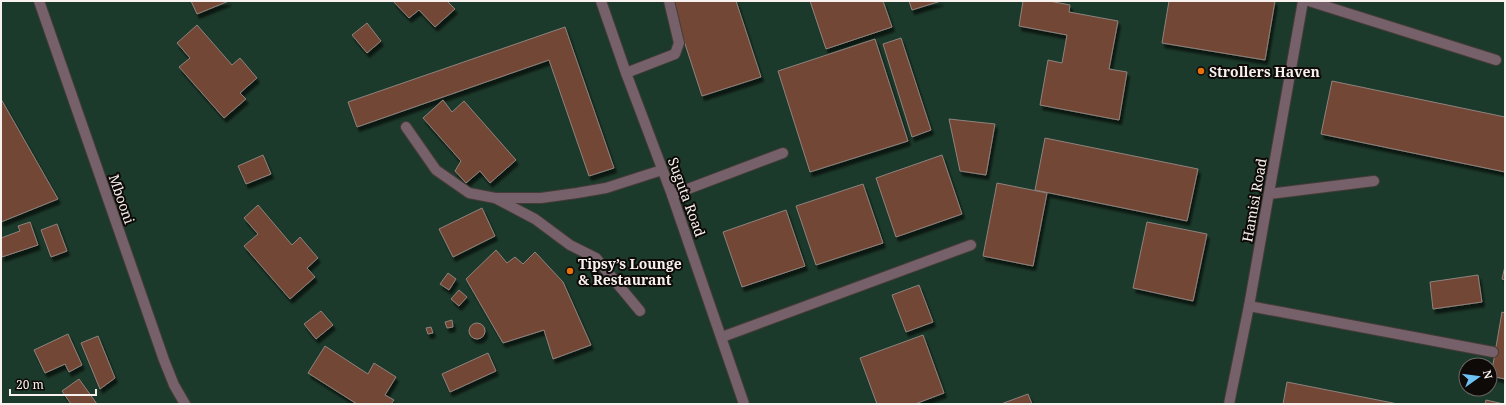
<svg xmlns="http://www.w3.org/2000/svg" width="1506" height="405" font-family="'Noto Serif',serif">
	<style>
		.green { fill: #1c3a2b; fill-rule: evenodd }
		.building { fill: #734735; stroke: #8e827e; filter: url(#shadow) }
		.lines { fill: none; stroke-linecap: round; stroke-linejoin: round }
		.minor-casing { stroke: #453c39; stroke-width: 12 }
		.minor { stroke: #76616a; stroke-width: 10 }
		.food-dot { fill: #e8710a; stroke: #0e0a08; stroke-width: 1.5 }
		.labels { text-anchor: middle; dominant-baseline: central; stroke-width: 4; stroke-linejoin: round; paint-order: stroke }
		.poi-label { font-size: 14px; font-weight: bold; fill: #f8f1ee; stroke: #0e0a08; text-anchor: start }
		.street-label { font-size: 14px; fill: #f8f1ee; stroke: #0e0a08 }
	</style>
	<defs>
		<filter id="shadow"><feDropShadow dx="2.5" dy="4.5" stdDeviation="1" flood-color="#0009"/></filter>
	</defs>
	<rect width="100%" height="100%" fill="#281f1b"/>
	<path class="green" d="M 1,1 L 1505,1 L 1505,404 L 1,404 ZM 1466,365 L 1490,365 L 1490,389 L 1466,389 Z"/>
	<g class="building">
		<path d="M 191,1 L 229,1 L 197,14 Z"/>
		<path d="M 393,1 L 447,1 L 455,9 L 435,27 L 419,10 L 409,18 Z"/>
		<path d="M 671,1 L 736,1 L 761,77 L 702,96 Z"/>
		<path d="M 810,1 L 883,1 L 892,27 L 826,49 Z"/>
		<path d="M 909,1 L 941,1 L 912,10 Z"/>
		<path d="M 1023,1 L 1049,1 L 1070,5 L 1069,12 L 1118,21 L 1109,69 L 1127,72 L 1119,120 L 1040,105 L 1048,60 L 1062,63 L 1067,35 L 1019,26 Z"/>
		<path d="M 1169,1 L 1275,1 L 1265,60 L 1162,43 Z"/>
		<path d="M 367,23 L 381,41 L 367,53 L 352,35 Z"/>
		<path d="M 197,25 L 232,65 L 240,58 L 257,78 L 240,93 L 246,99 L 224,118 L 179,67 L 190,58 L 177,43 Z"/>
		<path d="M 565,27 L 614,168 L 589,176 L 549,60 L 357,127 L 348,102 Z"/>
		<path d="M 901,38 L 931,130 L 912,137 L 883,44 Z"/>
		<path d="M 875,39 L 908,141 L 810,172 L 778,71 Z"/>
		<path d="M 1332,81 L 1505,117 L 1505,172 L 1321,134 Z"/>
		<path d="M 1,99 L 58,199 L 1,222 Z"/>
		<path d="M 443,100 L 452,112 L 464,101 L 516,160 L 490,183 L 480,171 L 466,183 L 455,171 L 461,161 L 423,118 Z"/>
		<path d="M 949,119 L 995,124 L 986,175 L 960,171 Z"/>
		<path d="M 1045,138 L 1198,169 L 1187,221 L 1035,190 Z"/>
		<path d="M 263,155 L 271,174 L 246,184 L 238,166 Z"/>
		<path d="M 942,155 L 962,214 L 896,237 L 876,178 Z"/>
		<path d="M 997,183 L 1047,193 L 1033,266 L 983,256 Z"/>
		<path d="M 863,184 L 883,243 L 816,265 L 796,206 Z"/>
		<path d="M 258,205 L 292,245 L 300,237 L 318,258 L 307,268 L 315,277 L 290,299 L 244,246 L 258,234 L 244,218 Z"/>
		<path d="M 482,208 L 495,236 L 453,257 L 439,229 Z"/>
		<path d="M 786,210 L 805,266 L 742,287 L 723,232 Z"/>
		<path d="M 30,222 L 38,245 L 2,257 L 1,238 L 20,231 L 18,226 Z"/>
		<path d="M 1147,222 L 1207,234 L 1193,301 L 1133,288 Z"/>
		<path d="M 57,224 L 67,251 L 51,257 L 41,230 Z"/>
		<path d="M 496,250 L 507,263 L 515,257 L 523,264 L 535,252 L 563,282 L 591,345 L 553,359 L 544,330 L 503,343 L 466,279 Z"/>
		<path d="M 1505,266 L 1505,280 L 1502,279 Z"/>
		<path d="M 448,273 L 456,279 L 449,290 L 440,284 Z"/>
		<path d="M 1478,275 L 1482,302 L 1433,309 L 1430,282 Z"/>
		<path d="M 919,285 L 933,322 L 906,332 L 892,295 Z"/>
		<path d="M 459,290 L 467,297 L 459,306 L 451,299 Z"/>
		<path d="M 321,311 L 333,325 L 316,339 L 304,324 Z"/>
		<path d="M 1502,312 L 1505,313 L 1505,379 L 1491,376 Z"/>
		<path d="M 452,320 L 453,327 L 447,328 L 445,322 Z"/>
		<circle cx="477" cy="331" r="8"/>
		<path d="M 431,327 L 433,333 L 428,334 L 426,328 Z"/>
		<path d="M 68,334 L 82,365 L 69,372 L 65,364 L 45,373 L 34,350 Z"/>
		<path d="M 923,335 L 944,393 L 915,404 L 877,404 L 860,358 Z"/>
		<path d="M 98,336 L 115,378 L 100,389 L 81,343 Z"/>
		<path d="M 325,346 L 368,374 L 374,363 L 396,377 L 385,395 L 394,400 L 391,404 L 357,404 L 308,373 Z"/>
		<path d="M 488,353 L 496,371 L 450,392 L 442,374 Z"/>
		<path d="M 79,379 L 97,404 L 71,404 L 62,391 Z"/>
		<path d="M 1287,382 L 1398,404 L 1283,404 Z"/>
		<path d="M 1028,394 L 1032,404 L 1001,404 Z"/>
		<path d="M 1486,400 L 1504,404 L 1485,404 Z"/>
	</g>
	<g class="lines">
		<g class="minor-casing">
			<g id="minor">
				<path d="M 39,1 L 164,360 L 174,385 L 185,404"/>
				<path d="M 601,1 L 626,73 L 672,195 L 744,404"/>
				<path d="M 1309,1 L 1496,60"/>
				<path d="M 626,73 L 675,54 L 679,43 L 669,1"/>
				<path d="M 406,127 L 436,170 L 469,193 L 495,198 L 541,198 L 577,193 L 606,188 L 662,170"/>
				<path d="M 1269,194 L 1374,181"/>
				<path d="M 672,195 L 783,153"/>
				<path d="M 497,199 L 535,219 L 570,245 L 596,258 L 640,311"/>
				<path d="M 1249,306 L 1493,352"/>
				<path d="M 722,337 L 971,245"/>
				<path d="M 1229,404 L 1249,306 L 1303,1"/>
			</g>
		</g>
		<use href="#minor" class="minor"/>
	</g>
	<g class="food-dot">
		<circle cx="1201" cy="71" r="4"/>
		<circle cx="570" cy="271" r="4"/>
	</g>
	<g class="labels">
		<g class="poi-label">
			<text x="1209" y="71">Strollers Haven</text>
			<text x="578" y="263">Tipsy’s Lounge<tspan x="578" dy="16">&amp; Restaurant</tspan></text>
		</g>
		<g class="street-label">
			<text transform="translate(687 197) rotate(70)">Suguta Road</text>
			<text transform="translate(122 199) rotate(71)">Mbooni</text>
			<text transform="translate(1254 200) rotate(-80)">Hamisi Road</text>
		</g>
	</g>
	<rect width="1506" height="405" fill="none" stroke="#f8f1ee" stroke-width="4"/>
	<g transform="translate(1478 377) rotate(76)"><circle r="19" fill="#0e0a08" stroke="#6c6664"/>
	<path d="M0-3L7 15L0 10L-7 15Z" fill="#6dc2f3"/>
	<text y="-6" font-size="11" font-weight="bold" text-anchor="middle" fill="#f8f1ee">N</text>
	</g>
	<path d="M10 389v6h86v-6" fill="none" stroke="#f8f1ee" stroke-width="2"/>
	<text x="16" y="389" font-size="12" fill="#f8f1ee" stroke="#0e0a08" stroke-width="3" paint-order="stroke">20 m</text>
</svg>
